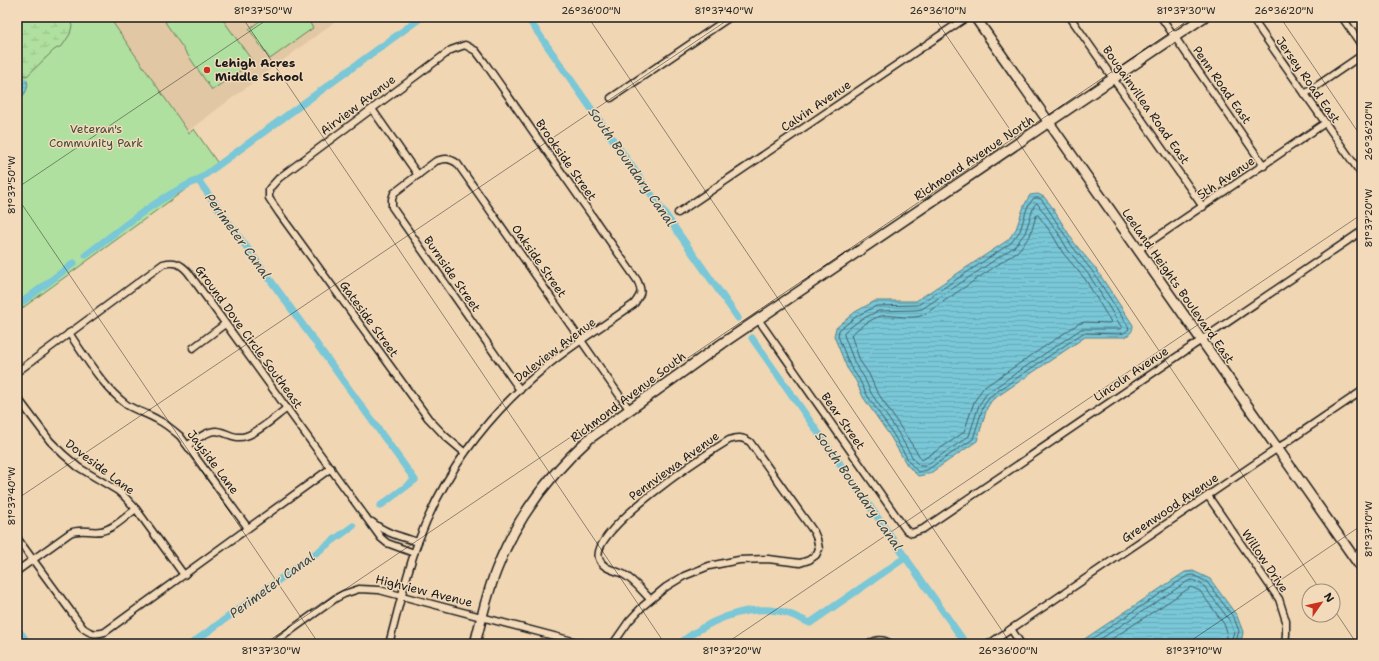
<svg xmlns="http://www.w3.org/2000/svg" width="1379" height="661" font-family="'Shantell Sans',sans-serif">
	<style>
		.built { fill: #e1c7a3 }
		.green { fill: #b0e09f; stroke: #667e5e }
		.wetland { fill: url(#wetland-marsh); stroke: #667e5e }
		.water { fill: url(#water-rules); stroke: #54838c }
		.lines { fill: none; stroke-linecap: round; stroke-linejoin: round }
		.shore { stroke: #416067; stroke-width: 1 }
		.canal { stroke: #79c7d7; stroke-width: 7 }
		.street-casing { stroke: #1c1c1c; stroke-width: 9 }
		.secondary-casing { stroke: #1c1c1c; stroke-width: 12 }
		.street { stroke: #f2daba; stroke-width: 6 }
		.secondary { stroke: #f2daba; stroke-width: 9 }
		.ticks { fill: none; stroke: #1c1c1c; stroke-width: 1; stroke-opacity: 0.45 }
		.poi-dot { fill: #c8321e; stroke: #f2daba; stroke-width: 1.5 }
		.labels { text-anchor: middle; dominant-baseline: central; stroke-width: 3; stroke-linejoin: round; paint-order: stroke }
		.poi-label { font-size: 12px; font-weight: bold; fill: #1c1c1c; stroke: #f2daba; text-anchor: start }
		.street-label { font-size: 12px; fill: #1c1c1c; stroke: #f2daba }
		.park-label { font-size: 12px; fill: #414d3d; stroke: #f2daba }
		.water-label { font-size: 13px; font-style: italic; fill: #33474b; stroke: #f2daba }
		.neatline { fill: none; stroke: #1c1c1c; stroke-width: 1.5 }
		.ticks-label { font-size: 10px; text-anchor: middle; fill: #1c1c1c }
	</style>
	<defs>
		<pattern id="wetland-marsh" width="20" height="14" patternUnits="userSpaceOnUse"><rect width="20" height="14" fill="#b0e09f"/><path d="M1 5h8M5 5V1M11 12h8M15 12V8" fill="none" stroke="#97c088"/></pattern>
		<pattern id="water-rules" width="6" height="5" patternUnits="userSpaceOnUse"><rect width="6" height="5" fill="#79c7d7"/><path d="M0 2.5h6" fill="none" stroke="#68aab8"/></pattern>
	</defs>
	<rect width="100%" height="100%" fill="#f0d6b3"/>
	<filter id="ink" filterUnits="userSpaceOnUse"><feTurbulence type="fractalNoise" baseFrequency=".025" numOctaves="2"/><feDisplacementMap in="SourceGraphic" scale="8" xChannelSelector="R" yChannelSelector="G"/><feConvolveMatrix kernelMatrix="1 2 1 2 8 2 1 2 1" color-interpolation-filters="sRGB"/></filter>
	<g filter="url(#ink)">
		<path class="built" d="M 109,17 L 341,17 L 188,131 Z"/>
		<g class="green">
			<path d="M 17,17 L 109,17 L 189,133 L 194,129 L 219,165 L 17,312 Z"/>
			<path d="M 173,17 L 221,17 L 253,62 L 212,90 L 165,22 Z"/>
			<path d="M 265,17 L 306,17 L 313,28 L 270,59 L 249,29 Z"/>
		</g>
		<path class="wetland" d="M 17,17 L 74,17 L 70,34 L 63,45 L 54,50 L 27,76 L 17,74 Z"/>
		<g class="water">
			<path d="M 17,77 C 35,76 27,96 17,101 Z"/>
			<path d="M 1038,194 L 1044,197 L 1050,204 L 1075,244 L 1096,269 L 1133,325 C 1133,332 1130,334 1125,337 L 1085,337 L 992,400 L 987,408 L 977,441 L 929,474 L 918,476 L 907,465 L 890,436 L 863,397 L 856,381 L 847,368 L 834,336 L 836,328 L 855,312 L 875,301 L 916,301 L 1008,240 L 1016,229 L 1024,206 L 1030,195 Z"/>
			<path d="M 1193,571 L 1210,579 L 1237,616 L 1243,632 L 1242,638 L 1238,644 L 1077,644 L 1185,572 Z"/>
		</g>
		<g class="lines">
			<g class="shore">
				<path d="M 1037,198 L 1041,199 L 1046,206 L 1072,246 L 1093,272 L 1128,326 L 1129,329 L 1124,333 L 1119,334 L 1083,333 L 989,397 L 983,407 L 973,439 L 927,470 L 918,472 L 910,463 L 893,434 L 867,395 L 859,379 L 850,366 L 838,336 L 839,330 L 857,316 L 876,306 L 918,305 L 1011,243 L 1020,231 L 1027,208 L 1033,199 Z"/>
				<path d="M 1037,203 L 1057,231 L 1068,250 L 1089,275 L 1122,328 L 1119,329 L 1081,329 L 987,393 L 979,405 L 969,436 L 925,466 L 920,466 L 914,460 L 897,431 L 871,393 L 864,377 L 855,364 L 844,335 L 844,332 L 860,320 L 878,311 L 916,310 L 922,309 L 1014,247 L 1025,233 L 1034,206 Z"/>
				<path d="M 1038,215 L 1052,234 L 1063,253 L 1085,279 L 1111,322 L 1109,323 L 1085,322 L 1078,324 L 983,388 L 974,402 L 964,432 L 950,442 L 922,460 L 876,390 L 869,374 L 860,361 L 851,335 C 857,329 872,318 881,316 C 895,314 912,321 925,314 L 1018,251 L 1030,236 L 1036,216 Z"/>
				<path d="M 1084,644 L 1187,576 L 1193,575 L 1207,582 L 1234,618 L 1239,631 L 1235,644"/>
				<path d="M 1093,644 L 1188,581 L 1193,580 L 1204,586 L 1230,621 L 1234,632 L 1230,644"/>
				<path d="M 1104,644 L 1191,587 L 1200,591 L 1224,624 L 1227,632 L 1224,644"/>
			</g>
			<g class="canal">
				<path d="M 527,17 L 738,318"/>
				<path d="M 86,255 C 122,228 157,198 198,180"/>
				<path d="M 17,306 L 74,263"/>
				<path d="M 752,338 L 966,644"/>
				<path d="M 380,506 L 415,480 L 198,180 L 422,17"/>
				<path d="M 17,628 L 29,644"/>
				<path d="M 191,644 L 353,526"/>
				<path d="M 679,644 C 706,622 742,605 778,611 C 789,612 800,619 810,623 L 906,557"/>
			</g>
			<g class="street-casing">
				<g id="street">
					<path d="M 1070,17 L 1203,207"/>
					<path d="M 1161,17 L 1264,166"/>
					<path d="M 1251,17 L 1362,175"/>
					<path d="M 1342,17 L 1362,46"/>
					<path d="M 1305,94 L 1362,55"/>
					<path d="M 611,98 L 730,17"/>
					<path d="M 372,109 L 418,175"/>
					<path d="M 678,213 L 967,17"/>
					<path d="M 1138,250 L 1325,123"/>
					<path d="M 758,319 L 906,530 L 912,533 L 923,529 L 1362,231"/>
					<path d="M 69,333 C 86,358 103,387 127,405 C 137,411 148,414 158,420 C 166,424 173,430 180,436 L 248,528"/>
					<path d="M 193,348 L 225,324"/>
					<path d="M 17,372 L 163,264 C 174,261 180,263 188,272 L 381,538 L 387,543 L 414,553"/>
					<path d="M 520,390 L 392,207 L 392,199 L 394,193 L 436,161 C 445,158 449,158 457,163 L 629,409"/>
					<path d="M 17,397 L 50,441 L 63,454 L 78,467 L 118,491 L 125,497 L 136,509 L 184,575"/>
					<path d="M 188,445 C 196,440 206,431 216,431 C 227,432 234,440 246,436 C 259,432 275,417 287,408"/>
					<path d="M 1208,496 L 1279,599 L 1286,621 L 1286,634 L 1285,644"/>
					<path d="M 372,522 C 385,533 402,537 418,542"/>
					<path d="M 17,538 L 83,628 C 91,634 96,635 105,632 L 331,468"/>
					<path d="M 1353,557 L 1362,551"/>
					<path d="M 17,571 L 70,533 C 81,528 91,533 101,531 C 114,529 126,516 136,509"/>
					<path d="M 1011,629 L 1021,644"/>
					<path d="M 1285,643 L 1294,644"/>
					<path d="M 272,644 L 336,598 L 344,594 L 359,589 L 379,590 L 584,644"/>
					<path d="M 389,644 C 398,610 406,575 418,542 C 444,472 490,412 548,365 C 575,343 606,324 634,304 C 641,294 643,292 637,280 L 485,63 L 476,51 L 465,45 L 451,50 L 279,178 L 269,189 L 269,198 L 279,213 L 428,418 L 445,436 L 465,453"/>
					<path d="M 613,644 L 629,621 L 643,606 L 666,587 L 684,576 L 709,566 L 739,560 L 768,559 L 800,563 L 809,560 L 816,555 L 819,549 L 817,539 L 814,532 L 750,442 C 742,437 738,437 729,440 C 706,454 590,530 599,558 C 602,569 615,570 623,574 C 634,580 642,591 650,599"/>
					<path d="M 869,644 C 877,639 883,639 891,644"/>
					<path d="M 989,644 L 1362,391"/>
				</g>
			</g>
			<g class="secondary-casing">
				<g id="secondary">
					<path d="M 975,17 L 1362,569"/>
					<path d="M 475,644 C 481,620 487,594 496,571 C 516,518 549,475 590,438 L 723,343 L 1204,17"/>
				</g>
			</g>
			<use href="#street" class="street"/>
			<use href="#secondary" class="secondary"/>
		</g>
	</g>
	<path class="ticks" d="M 242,17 L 665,644M 588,17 L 1011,644M 934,17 L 1321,591M 1280,17 L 1362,138M 17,188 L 271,17M 17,197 L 319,644M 17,499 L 732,17M 1333,608 L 1357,644M 264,644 L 1193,17M 725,644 L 1362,214M 1186,644 L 1362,525"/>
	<circle class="poi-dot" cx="207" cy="70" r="4"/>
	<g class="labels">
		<g class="poi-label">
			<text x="215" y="63">Lehigh Acres<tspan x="215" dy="14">Middle School</tspan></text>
		</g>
		<g class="street-label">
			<text transform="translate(1308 80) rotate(55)">Jersey Road East</text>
			<text transform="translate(1222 85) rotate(55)">Penn Road East</text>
			<text transform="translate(358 105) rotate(-37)">Airview Avenue</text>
			<text transform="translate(1146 105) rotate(55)">Bougainvillea Road East</text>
			<text transform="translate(816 106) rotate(-34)">Calvin Avenue</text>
			<text transform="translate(974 158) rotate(-34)">Richmond Avenue North</text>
			<text transform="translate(566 160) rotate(55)">Brookside Street</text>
			<text transform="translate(1226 178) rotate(-34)">5th Avenue</text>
			<text transform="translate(539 261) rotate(55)">Oakside Street</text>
			<text transform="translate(452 274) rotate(55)">Burnside Street</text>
			<text transform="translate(1178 286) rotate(55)">Leeland Heights Boulevard East</text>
			<text transform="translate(369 319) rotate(54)">Gateside Street</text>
			<text transform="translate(249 337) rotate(54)">Ground Dove Circle Southeast</text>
			<text transform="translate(555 350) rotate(-37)">Daleview Avenue</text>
			<text transform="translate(1131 374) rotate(-34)">Lincoln Avenue</text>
			<text transform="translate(628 397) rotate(-37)">Richmond Avenue South</text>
			<text transform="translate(843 421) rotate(55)">Bear Street</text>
			<text transform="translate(213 462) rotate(53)">Jayside Lane</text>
			<text transform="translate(674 466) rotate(-36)">Pennviewa Avenue</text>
			<text transform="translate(100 467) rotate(37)">Doveside Lane</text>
			<text transform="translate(1170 508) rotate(-34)">Greenwood Avenue</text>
			<text transform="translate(1265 561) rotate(56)">Willow Drive</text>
			<text transform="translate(424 591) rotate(14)">Highview Avenue</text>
		</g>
		<g class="park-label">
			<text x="96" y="129">Veteran's<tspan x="96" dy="14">Community Park</tspan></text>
		</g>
		<g class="water-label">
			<text transform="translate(632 167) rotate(55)">South Boundary Canal</text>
			<text transform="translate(238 236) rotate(54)">Perimeter Canal</text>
			<text transform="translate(859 491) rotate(55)">South Boundary Canal</text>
			<text transform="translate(272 585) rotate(-36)">Perimeter Canal</text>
		</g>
	</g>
	<rect width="1379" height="661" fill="none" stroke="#f2daba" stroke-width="44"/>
	<g transform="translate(1321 603) rotate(56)"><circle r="19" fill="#f2daba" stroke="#9c8e7b"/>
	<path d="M0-3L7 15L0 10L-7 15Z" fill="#c8321e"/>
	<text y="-6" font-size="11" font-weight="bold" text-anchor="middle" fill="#1c1c1c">N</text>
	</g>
	<rect x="22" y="22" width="1335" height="617" class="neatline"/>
	<g class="ticks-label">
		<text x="263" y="14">81°37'50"W</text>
		<text x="591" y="14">26°36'00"N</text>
		<text x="724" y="14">81°37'40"W</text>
		<text x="938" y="14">26°36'10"N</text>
		<text x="1186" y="14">81°37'30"W</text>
		<text x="1284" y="14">26°36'20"N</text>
		<text transform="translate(1368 131) rotate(-90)" y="4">26°36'20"N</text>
		<text transform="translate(11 185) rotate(-90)" y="4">81°37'50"W</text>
		<text transform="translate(1368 218) rotate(-90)" y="4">81°37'20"W</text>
		<text transform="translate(11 496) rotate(-90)" y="4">81°37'40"W</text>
		<text transform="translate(1368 529) rotate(-90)" y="4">81°37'10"W</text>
		<text x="271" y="654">81°37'30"W</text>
		<text x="732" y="654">81°37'20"W</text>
		<text x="1008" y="654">26°36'00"N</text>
		<text x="1194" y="654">81°37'10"W</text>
	</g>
</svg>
